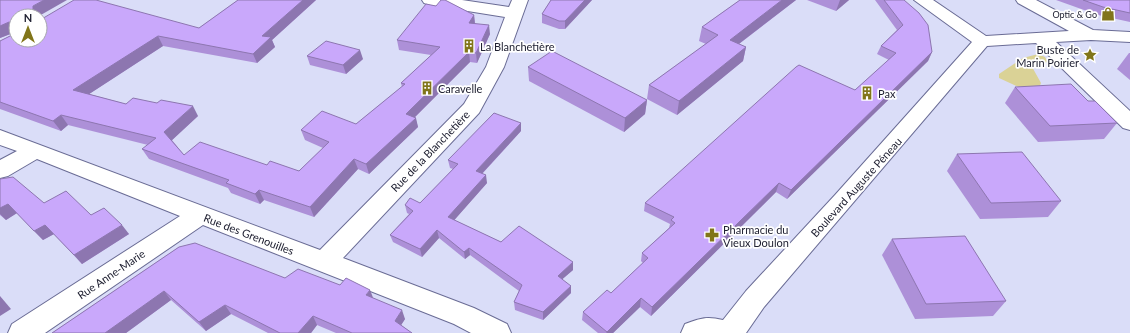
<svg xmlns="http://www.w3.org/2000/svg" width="1130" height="333" font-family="Lato,sans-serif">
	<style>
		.green { fill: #dad296 }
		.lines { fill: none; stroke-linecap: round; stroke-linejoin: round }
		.minor-casing { stroke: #6a6c95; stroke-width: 2 }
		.minor { fill: #fff; fill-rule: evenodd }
		.wall { fill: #ad90d8 }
		.shaded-wall { fill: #8d76b0 }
		.building { fill: #c9a8fb; stroke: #8d76b0 }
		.labels { text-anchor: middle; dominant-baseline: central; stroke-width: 3.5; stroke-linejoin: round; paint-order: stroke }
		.far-poi-label { font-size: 9px; fill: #212233; stroke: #fff; text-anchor: end }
		.poi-label { font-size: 11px; fill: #212233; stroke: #fff; text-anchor: start }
		.street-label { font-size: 11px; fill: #212233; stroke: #fff }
	</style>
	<rect width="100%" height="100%" fill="#daddf8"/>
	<path class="green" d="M 1038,54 L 1045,57 L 1048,62 L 1031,65 L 1041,83 L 1039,88 L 1025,90 L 999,78 L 999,74 L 1023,58 Z"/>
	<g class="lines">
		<g class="minor-casing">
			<g id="minor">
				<path d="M 422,0 L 462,0 L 509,7 L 512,0 L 528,0 L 504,67 L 479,113 L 343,258 L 474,308 L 507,324 L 511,333 L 471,333 L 454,324 L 203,225 L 45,333 L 8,333 L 12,324 L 180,216 L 37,159 L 8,176 L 0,178 L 0,160 L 17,151 L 0,145 L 0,130 L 320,250 L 464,104 L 486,67 L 505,17 L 430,5 L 424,3 Z"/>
				<path d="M 914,0 L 933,0 L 986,36 L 1069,31 L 1018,3 L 1016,0 L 1036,0 L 1093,30 L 1130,32 L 1130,42 L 1091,40 L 1056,42 L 1130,111 L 1130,130 L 1123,128 L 1036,43 L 987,46 L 764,307 L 746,333 L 681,333 L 685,324 C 701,318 707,316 723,320 L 746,291 L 835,195 L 972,42 Z"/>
			</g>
		</g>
		<use href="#minor" class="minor"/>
	</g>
	<g class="wall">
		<path d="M 0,0 L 39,16 L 16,16 L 16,40 L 199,28 L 238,0 L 316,0 L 272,40 L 275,47 L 257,63 L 163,46 L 89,94 L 126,104 L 198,116 L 172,140 L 184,155 L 267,165 L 299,171 L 323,148 L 305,140 L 301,130 L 356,124 L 402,87 L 401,83 L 431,55 L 399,50 L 397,40 L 474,15 L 475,23 L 490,34 L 477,63 L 470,62 L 415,117 L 418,127 L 369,174 L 358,169 L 314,217 L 264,200 L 260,204 L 231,193 L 228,188 L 149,159 L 142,149 L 148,145 L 68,125 L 61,131 L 0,109 L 0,41 L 14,34 L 13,33 L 0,38 Z"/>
		<path d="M 551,0 L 592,0 L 565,29 L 559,29 L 542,23 L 542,14 Z"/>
		<path d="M 740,0 L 796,0 L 739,44 L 746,47 L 743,61 L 677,115 L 647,99 L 649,85 L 706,44 L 699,41 L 702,27 Z"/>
		<path d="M 807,0 L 849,0 L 836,11 Z"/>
		<path d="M 875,0 L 904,0 L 932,52 L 928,61 L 787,199 L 776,192 L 651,316 L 640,307 L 613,333 L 598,333 L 582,320 L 583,312 L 611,293 L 643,263 L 641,261 L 642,253 L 669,228 L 670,224 L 644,211 L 645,203 L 855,90 L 889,60 L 877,54 L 881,46 L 897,30 Z"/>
		<path d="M 1056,0 L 1130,0 L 1130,22 L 1098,15 Z"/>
		<path d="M 1129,53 L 1130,53 L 1130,80 L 1117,69 Z"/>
		<path d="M 307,56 L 363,59 L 346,74 L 310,65 Z"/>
		<path d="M 528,67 L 647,100 L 645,114 L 624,132 L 529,81 Z"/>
		<path d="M 1015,87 L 1088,101 L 1117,123 L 1104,139 L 1038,142 L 1005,103 Z"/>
		<path d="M 521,131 L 482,174 L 487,183 L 454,220 L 501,242 L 573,270 L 562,279 L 571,293 L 543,320 L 515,310 L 514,302 L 519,291 L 470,255 L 465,259 L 439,238 L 422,257 L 393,242 L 390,235 L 409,214 L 407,213 L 405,205 L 420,203 L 453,169 L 450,168 L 448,160 Z"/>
		<path d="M 957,154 L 1061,201 L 1048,217 L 980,219 L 947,171 Z"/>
		<path d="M 0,179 L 44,203 L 91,215 L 129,234 L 82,264 L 54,234 L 43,240 L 17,213 L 6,220 L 0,215 Z"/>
		<path d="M 892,239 L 1006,301 L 993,316 L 915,319 L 882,255 Z"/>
		<path d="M 179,247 L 285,278 L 373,298 L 405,319 L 401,325 L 412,333 L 336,333 L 317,325 L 311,333 L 268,333 L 231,314 L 206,331 L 171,300 L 126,333 L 52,333 Z"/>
	</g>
	<g class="shaded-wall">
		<path d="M 44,0 L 67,0 L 39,16 L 33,16 L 33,6 Z"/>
		<path d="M 303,0 L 316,0 L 272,40 L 275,47 L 257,63 L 253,54 L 262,36 Z"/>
		<path d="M 585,0 L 592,0 L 565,29 L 565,21 Z"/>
		<path d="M 782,0 L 796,0 L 727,53 L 730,40 Z"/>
		<path d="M 840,0 L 849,0 L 836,11 Z"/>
		<path d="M 474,15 L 475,25 L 469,23 Z"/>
		<path d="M 9,22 L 14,29 L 11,29 L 13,33 L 0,38 L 0,26 Z"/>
		<path d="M 489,25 L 490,34 L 477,63 L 476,53 Z"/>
		<path d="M 158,36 L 163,46 L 80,100 L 73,90 Z"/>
		<path d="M 746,47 L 743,61 L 677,115 L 679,101 Z"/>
		<path d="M 360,50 L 363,59 L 346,74 L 343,65 Z"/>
		<path d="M 469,52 L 470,62 L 408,124 L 406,114 Z"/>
		<path d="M 932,52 L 928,61 L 787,199 L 791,190 Z"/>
		<path d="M 647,100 L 645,114 L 624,132 L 625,118 Z"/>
		<path d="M 193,106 L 198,116 L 170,142 L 164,132 Z"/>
		<path d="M 61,115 L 68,125 L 61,131 L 53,121 Z"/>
		<path d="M 416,118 L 418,127 L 369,174 L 366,164 Z"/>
		<path d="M 521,123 L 521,131 L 477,179 L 476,171 Z"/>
		<path d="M 354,159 L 358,169 L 314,217 L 310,207 Z"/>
		<path d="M 486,175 L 487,183 L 450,225 L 448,217 Z"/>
		<path d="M 779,183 L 776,192 L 651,316 L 652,307 Z"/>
		<path d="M 259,190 L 264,200 L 260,204 L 255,194 Z"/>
		<path d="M 8,204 L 17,213 L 6,220 L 0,214 L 0,208 Z"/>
		<path d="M 45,225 L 54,234 L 43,240 L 34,231 Z"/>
		<path d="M 122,225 L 129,234 L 82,264 L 74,255 Z"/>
		<path d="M 437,230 L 439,238 L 422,257 L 420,249 Z"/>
		<path d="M 469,248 L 470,255 L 465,259 L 464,252 Z"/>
		<path d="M 573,262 L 573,270 L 558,283 L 558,276 Z"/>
		<path d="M 571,286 L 571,293 L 543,320 L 543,312 Z"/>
		<path d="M 370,290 L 374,300 L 366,295 Z"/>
		<path d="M 164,291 L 171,300 L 126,333 L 105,333 Z"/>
		<path d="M 0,296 L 11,309 L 0,316 Z"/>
		<path d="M 641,298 L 640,307 L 613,333 L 606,333 Z"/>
		<path d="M 225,305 L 231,314 L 206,331 L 199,322 Z"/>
		<path d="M 402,310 L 405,319 L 398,330 L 395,321 Z"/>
		<path d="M 313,316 L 317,325 L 311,333 L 298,333 Z"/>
	</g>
	<g class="building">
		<path d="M 0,0 L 44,0 L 33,6 L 33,16 L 16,16 L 16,30 L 11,29 L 11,23 L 9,22 L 0,26 Z"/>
		<path d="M 74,0 L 96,0 L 199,28 L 238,0 L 303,0 L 262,36 L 271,37 L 253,54 L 158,36 L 73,90 L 126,104 L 133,98 L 157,103 L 161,100 L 193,106 L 164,132 L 184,155 L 200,142 L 267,165 L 270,161 L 299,171 L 329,142 L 301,130 L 322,111 L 356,124 L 405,84 L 401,83 L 440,47 L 397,40 L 426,4 L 436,6 L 441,0 L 445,0 L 474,15 L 469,23 L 489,25 L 476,53 L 469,52 L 406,114 L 416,118 L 366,164 L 354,159 L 310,207 L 259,190 L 255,194 L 226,183 L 229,180 L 142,149 L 156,138 L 61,115 L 53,121 L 0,102 L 0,41 L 16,33 L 16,40 L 40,40 L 40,20 Z"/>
		<path d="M 551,0 L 585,0 L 565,21 L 559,21 L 542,14 Z"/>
		<path d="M 740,0 L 782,0 L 730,40 L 746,47 L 679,101 L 649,85 L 718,35 L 702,27 Z"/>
		<path d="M 884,0 L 904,0 L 919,13 L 928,25 L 932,52 L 791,190 L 779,183 L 652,307 L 641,298 L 607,332 L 583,312 L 607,290 L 611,293 L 648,258 L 642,253 L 675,223 L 671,220 L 674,217 L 645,203 L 796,67 L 799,65 L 855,90 L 896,53 L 881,46 L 903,25 Z"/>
		<path d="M 1083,0 L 1130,0 L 1130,13 L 1103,7 Z"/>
		<path d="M 326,41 L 360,50 L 343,65 L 307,56 Z"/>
		<path d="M 552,51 L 647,100 L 625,118 L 528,67 Z"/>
		<path d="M 1071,84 L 1088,101 L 1095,101 L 1117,123 L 1050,126 L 1015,87 Z"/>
		<path d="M 494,113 L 521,123 L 476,171 L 486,175 L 448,217 L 501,242 L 519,226 L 573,262 L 558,276 L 571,286 L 543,312 L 514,302 L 522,285 L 469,248 L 464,252 L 437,230 L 420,249 L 390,235 L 413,211 L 405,205 L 410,198 L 420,203 L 458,164 L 448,160 Z"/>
		<path d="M 1022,152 L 1061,201 L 991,203 L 957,154 Z"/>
		<path d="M 13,177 L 44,203 L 66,191 L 91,215 L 104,208 L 122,225 L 74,255 L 45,225 L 34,231 L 8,204 L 0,208 L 0,179 Z"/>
		<path d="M 965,236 L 1006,301 L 926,304 L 892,239 Z"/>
		<path d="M 195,243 L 285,278 L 298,269 L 340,285 L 346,278 L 370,290 L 366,295 L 402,310 L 395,321 L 412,333 L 352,333 L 313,316 L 298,333 L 280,333 L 225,305 L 199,322 L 164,291 L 105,333 L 52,333 L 179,247 Z"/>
	</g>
	<defs>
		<g id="shop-bare" transform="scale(1.08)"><path d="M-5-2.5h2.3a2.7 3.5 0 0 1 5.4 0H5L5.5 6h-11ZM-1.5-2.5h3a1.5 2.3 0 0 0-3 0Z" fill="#817519" stroke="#fff" stroke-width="2.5" paint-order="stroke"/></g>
		<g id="building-bare" transform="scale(1.08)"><path d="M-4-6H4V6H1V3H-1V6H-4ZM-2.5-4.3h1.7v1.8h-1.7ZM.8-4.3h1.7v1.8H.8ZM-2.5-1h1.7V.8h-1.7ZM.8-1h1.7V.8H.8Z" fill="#817519" stroke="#fff" stroke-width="2.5" paint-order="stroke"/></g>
		<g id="sight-bare" transform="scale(1.08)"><path d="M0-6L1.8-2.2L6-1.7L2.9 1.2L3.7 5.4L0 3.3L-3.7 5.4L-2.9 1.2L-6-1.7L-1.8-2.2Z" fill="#817519" stroke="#fff" stroke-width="2.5" paint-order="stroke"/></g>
		<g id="pharmacy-bare" transform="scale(1.08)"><path d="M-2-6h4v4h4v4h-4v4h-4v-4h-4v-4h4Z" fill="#817519" stroke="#fff" stroke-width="2.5" paint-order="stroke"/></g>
	</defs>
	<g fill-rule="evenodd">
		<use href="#shop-bare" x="1108" y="14"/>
		<use href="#building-bare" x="469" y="46"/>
		<use href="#sight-bare" x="1090" y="55"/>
		<use href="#building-bare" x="427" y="88"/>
		<use href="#building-bare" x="867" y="93"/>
		<use href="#pharmacy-bare" x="712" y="235"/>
	</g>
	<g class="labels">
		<g class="far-poi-label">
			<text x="1097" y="14">Optic &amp; Go</text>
		</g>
		<g class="poi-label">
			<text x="480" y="46">La Blanchetière</text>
			<text x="1079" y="49" text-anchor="end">Buste de<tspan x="1079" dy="13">Marin Poirier</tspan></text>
			<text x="438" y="88">Caravelle</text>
			<text x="878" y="93">Pax</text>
			<text x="723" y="229">Pharmacie du<tspan x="723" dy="13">Vieux Doulon</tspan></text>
		</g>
		<g class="street-label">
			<text transform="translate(430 151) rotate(-46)">Rue de la Blanchetière</text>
			<text transform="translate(856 187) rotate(-48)">Boulevard Auguste Péneau</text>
			<text transform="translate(249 234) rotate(21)">Rue des Grenouilles</text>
			<text transform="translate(111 274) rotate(-34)">Rue Anne-Marie</text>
		</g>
	</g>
	<g transform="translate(28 28)"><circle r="19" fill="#ffffff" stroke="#a6a7ad"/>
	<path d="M0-3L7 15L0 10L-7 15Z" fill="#817519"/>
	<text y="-6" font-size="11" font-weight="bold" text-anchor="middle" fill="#212233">N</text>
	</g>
</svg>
